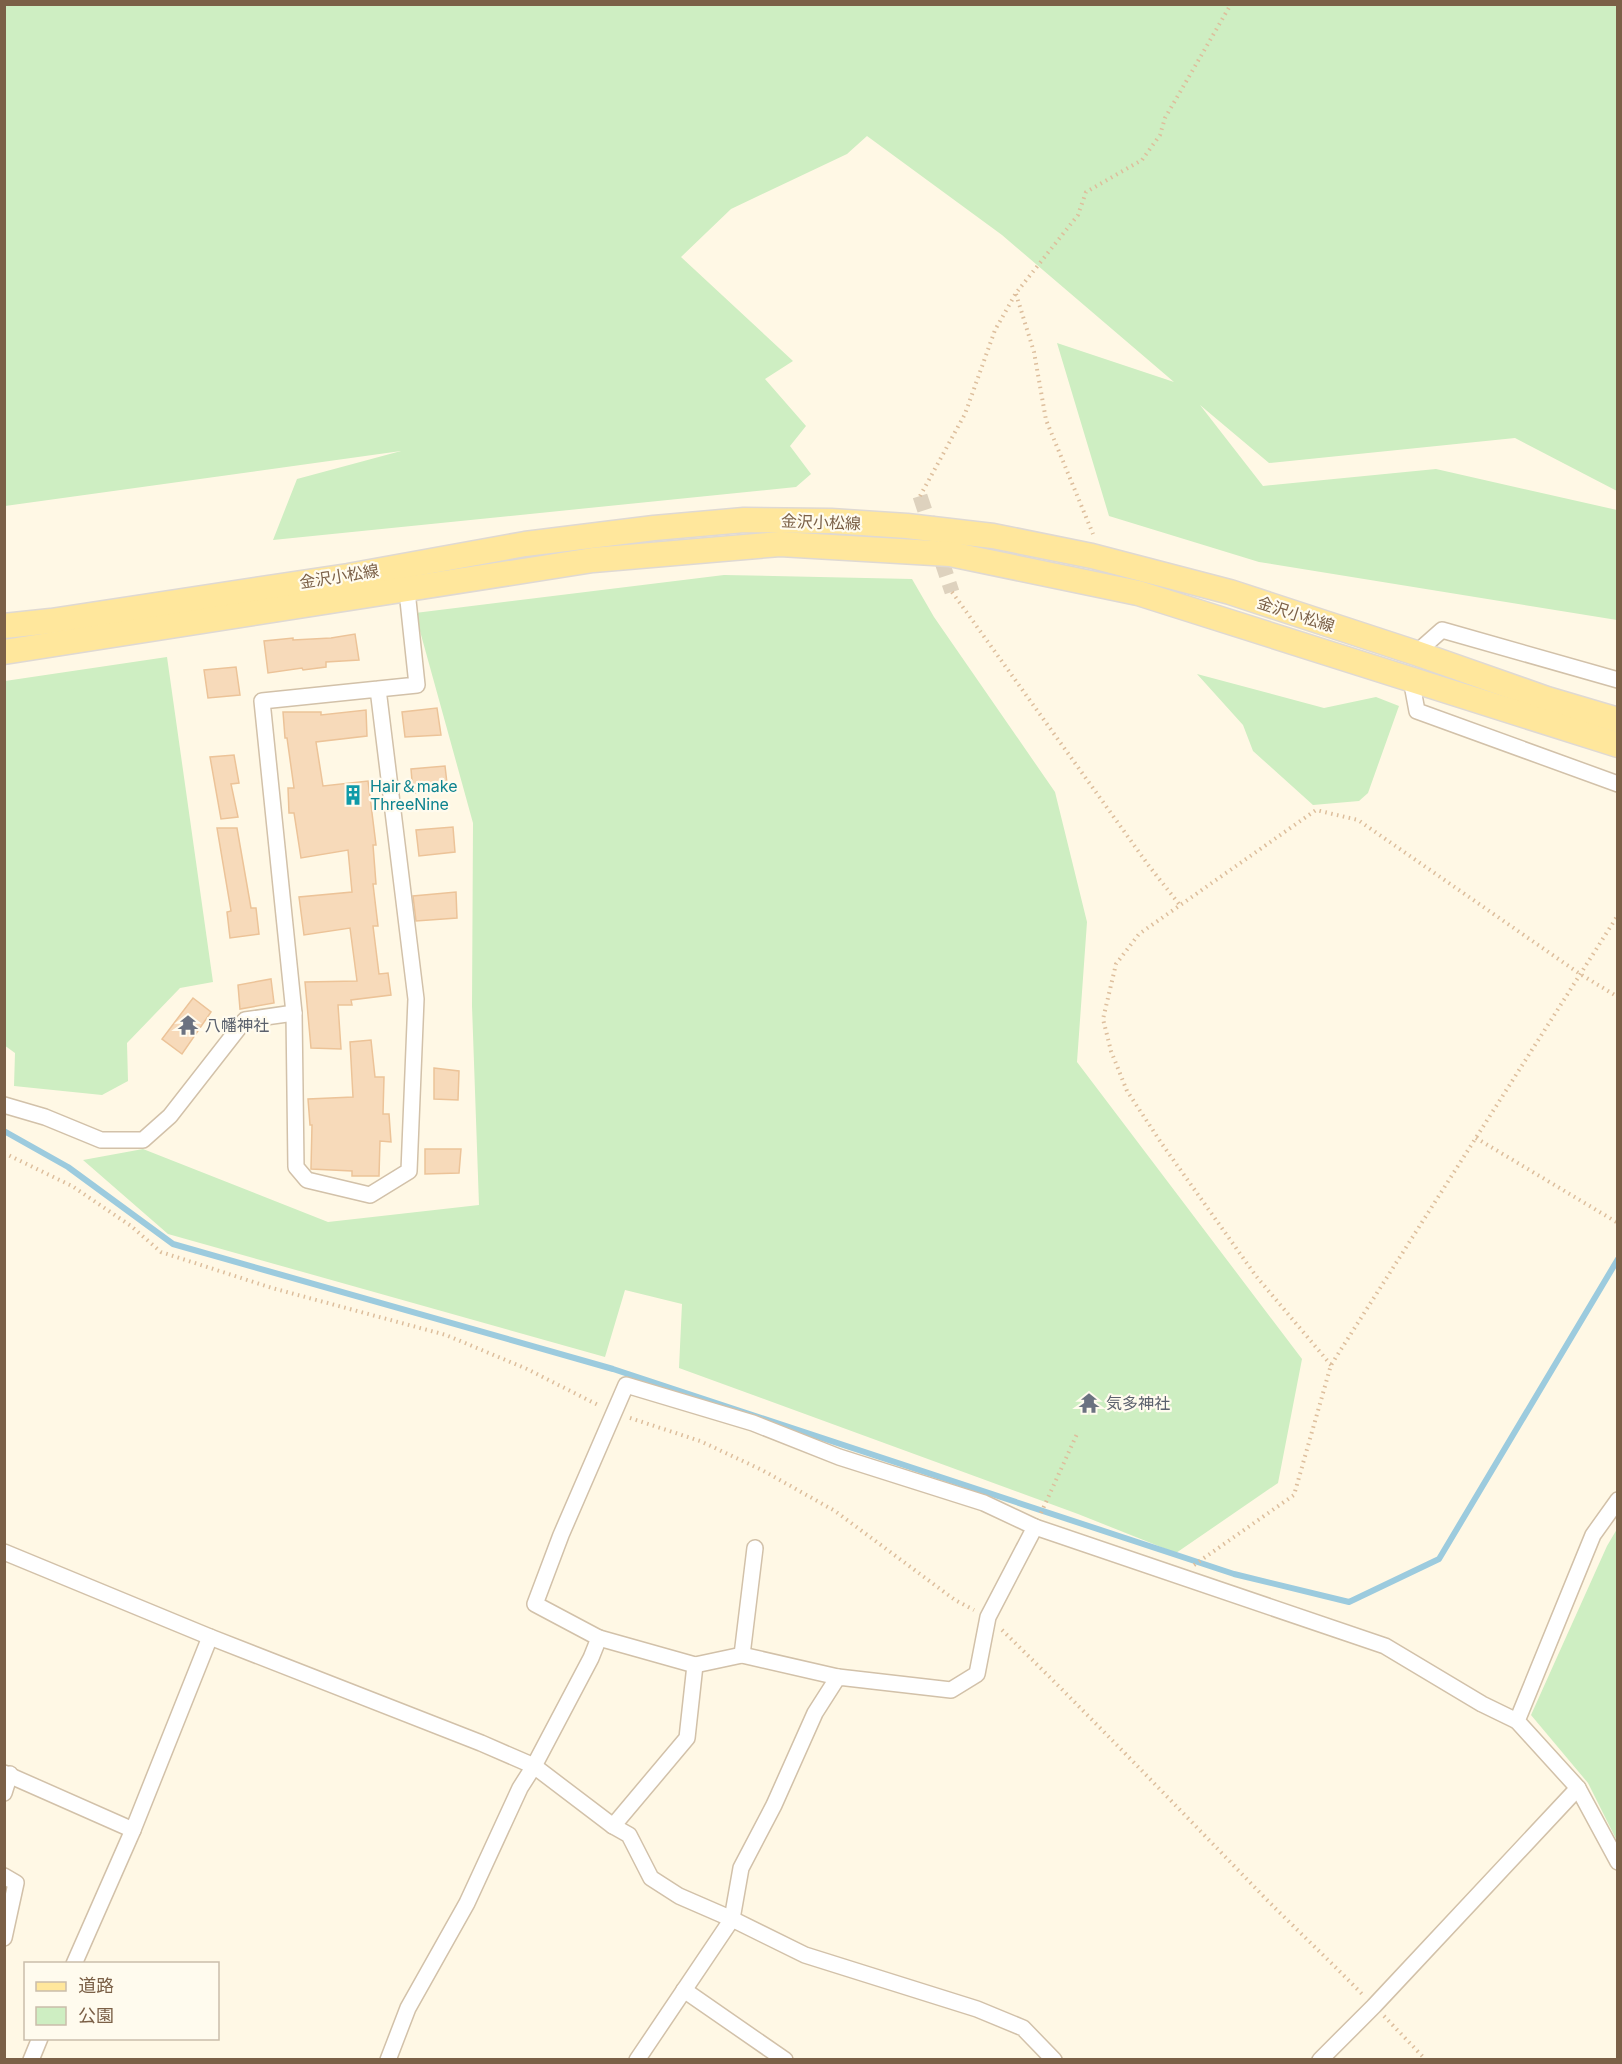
<svg xmlns="http://www.w3.org/2000/svg" width="1622" height="2064" font-family="Inter,'Noto Sans JP',sans-serif">
	<style>
		.green { fill: #ceeec2 }
		.lines { fill: none; stroke-linecap: round; stroke-linejoin: round }
		.stream { stroke: #9ccbde; stroke-width: 6 }
		.building { fill: #f7daba; stroke: #ecc398; stroke-width: 1.5 }
		.minor-tunnel { stroke: #ded2be; stroke-width: 15; stroke-dasharray: 15 8; stroke-linecap: butt }
		.minor-casing { stroke: #d2c1a9; stroke-width: 18 }
		.primary-casing { stroke: #dfd9d3; stroke-width: 27 }
		.path { stroke: #ddbe9c; stroke-width: 4; stroke-dasharray: 1.5 4.5; stroke-linecap: butt }
		.minor { stroke: #fff; stroke-width: 15 }
		.primary { stroke: #ffe79c; stroke-width: 24 }
		.labels { text-anchor: middle; dominant-baseline: central; stroke-width: 4.5; stroke-linejoin: round; paint-order: stroke }
		.street-label { font-size: 16px; fill: #7b6047; stroke: #fffbee }
		.culture-label { font-size: 16px; fill: #0d838f; stroke: #fffbee; text-anchor: start }
		.worship-label { font-size: 16px; fill: #5b616d; stroke: #fffbee; text-anchor: start }
	</style>
	<rect width="100%" height="100%" fill="#fff8e5"/>
	<g class="green">
		<path d="M 4,5 L 1617,5 L 1617,491 L 1515,438 L 1269,463 L 1200,405 L 1263,486 L 1436,469 L 1617,510 L 1617,620 L 1259,562 L 1109,516 L 1057,343 L 1174,382 L 1002,235 L 867,136 L 847,154 L 731,209 L 681,257 L 793,361 L 765,379 L 806,426 L 790,446 L 811,474 L 796,487 L 273,540 L 297,479 L 401,451 L 5,506 Z"/>
		<path d="M 724,575 L 912,579 L 934,617 L 1055,792 L 1087,922 L 1077,1062 L 1302,1359 L 1278,1483 L 1176,1553 L 1078,1514 L 679,1368 L 682,1304 L 625,1290 L 605,1357 L 168,1234 L 83,1160 L 143,1149 L 328,1222 L 479,1205 L 472,1006 L 473,823 L 415,613 Z"/>
		<path d="M 167,657 L 213,982 L 180,988 L 127,1043 L 128,1081 L 102,1095 L 14,1086 L 15,1053 L 4,1045 L 5,681 Z"/>
		<path d="M 1197,674 L 1324,708 L 1376,697 L 1399,706 L 1368,793 L 1359,801 L 1313,805 L 1253,751 L 1243,725 Z"/>
		<path d="M 1617,1529 L 1617,1841 L 1588,1783 L 1531,1715 L 1607,1546 Z"/>
	</g>
	<g class="lines">
		<path class="stream" d="M 4,1131 L 68,1167 L 173,1244 L 613,1369 L 1234,1574 L 1349,1602 L 1439,1559 L 1618,1259"/>
	</g>
	<g class="building">
		<path d="M 355,634 L 359,660 L 326,662 L 326,667 L 303,670 L 302,668 L 268,673 L 264,641 L 293,638 L 293,640 L 331,638 Z"/>
		<path d="M 236,667 L 240,695 L 208,698 L 204,670 Z"/>
		<path d="M 437,708 L 441,735 L 405,737 L 402,712 Z"/>
		<path d="M 366,710 L 367,736 L 316,742 L 323,786 L 368,781 L 376,845 L 373,845 L 376,884 L 373,884 L 378,926 L 373,926 L 379,974 L 388,973 L 391,995 L 351,1000 L 352,1005 L 338,1005 L 341,1049 L 311,1048 L 305,982 L 357,981 L 350,928 L 304,935 L 299,897 L 352,892 L 348,850 L 301,858 L 294,813 L 289,813 L 288,788 L 294,788 L 287,738 L 285,738 L 283,712 L 321,712 L 321,715 Z"/>
		<path d="M 234,755 L 239,783 L 231,784 L 238,817 L 221,819 L 210,757 Z"/>
		<path d="M 445,766 L 448,792 L 413,793 L 411,769 Z"/>
		<path d="M 453,827 L 455,852 L 419,856 L 416,830 Z"/>
		<path d="M 217,828 L 237,828 L 251,908 L 256,908 L 259,934 L 230,938 L 227,912 L 231,911 Z"/>
		<path d="M 456,892 L 457,918 L 416,921 L 413,896 Z"/>
		<path d="M 271,979 L 274,1003 L 240,1009 L 238,985 Z"/>
		<path d="M 193,998 L 211,1012 L 182,1054 L 162,1039 Z"/>
		<path d="M 371,1040 L 375,1077 L 384,1077 L 383,1114 L 389,1114 L 391,1142 L 380,1141 L 379,1176 L 352,1176 L 352,1171 L 311,1169 L 312,1125 L 310,1125 L 308,1099 L 353,1097 L 350,1042 Z"/>
		<path d="M 434,1068 L 459,1071 L 458,1100 L 434,1099 Z"/>
		<path d="M 425,1149 L 461,1149 L 459,1173 L 425,1174 Z"/>
	</g>
	<g class="lines">
		<path class="minor-tunnel" d="M 920,496 L 952,592"/>
		<g class="minor-casing">
			<g id="minor">
				<path d="M 1416,653 L 1442,630 L 1618,680"/>
				<path d="M 1411,679 L 1417,711 L 1618,784"/>
				<path d="M 378,689 L 416,999 L 409,1171 L 370,1195 L 307,1180 L 296,1167 L 294,1013 L 262,701 L 417,685 L 407,591"/>
				<path d="M 4,1105 L 45,1117 L 101,1140 L 143,1140 L 170,1116 L 245,1020 L 294,1013"/>
				<path d="M 1618,1500 L 1593,1535 L 1517,1721 L 1578,1788 L 1618,1862"/>
				<path d="M 4,1552 L 210,1637 L 481,1743 L 534,1766 L 613,1826 L 629,1835 L 651,1878 L 679,1896 L 732,1919 L 805,1955 L 977,2009 L 1023,2028 L 1054,2060"/>
				<path d="M 599,1638 L 695,1665 L 742,1655 L 838,1677"/>
				<path d="M 742,1655 L 755,1548"/>
				<path d="M 4,1773 L 133,1830"/>
				<path d="M 4,1793 L 10,1774"/>
				<path d="M 613,1826 L 687,1738 L 695,1665"/>
				<path d="M 4,1876 L 16,1883 L 4,1938"/>
				<path d="M 74,1964 L 133,1830 L 210,1637"/>
				<path d="M 684,1990 L 785,2060"/>
				<path d="M 31,2060 L 40,2038"/>
				<path d="M 388,2060 L 408,2008 L 467,1903 L 520,1788 L 534,1766 L 591,1658 L 599,1638 L 535,1604 L 561,1535 L 626,1385 L 753,1423 L 839,1457 L 984,1503 L 1035,1527 L 1385,1646 L 1482,1704 L 1517,1721"/>
				<path d="M 637,2060 L 732,1919 L 741,1868 L 774,1805 L 815,1713 L 838,1677 L 951,1690 L 977,1674 L 988,1617 L 1035,1527"/>
				<path d="M 1320,2060 L 1374,2006 L 1578,1788"/>
			</g>
		</g>
		<g class="primary-casing">
			<g id="primary">
				<path d="M 4,626 L 51,621 L 348,576 L 525,544 L 654,528 L 744,520 L 831,521 L 907,526 L 993,536 L 1092,556 L 1230,592 L 1416,653 L 1547,699 L 1618,720"/>
				<path d="M 4,652 L 593,560 L 780,544 L 950,554 L 1138,593 L 1618,745"/>
			</g>
		</g>
		<g class="path">
			<path d="M 1016,294 L 1034,352 L 1046,420 L 1093,534"/>
			<path d="M 920,496 L 965,414 L 995,330 L 1016,293 L 1078,215 L 1086,192 L 1142,160 L 1160,135 L 1165,118 L 1231,4"/>
			<path d="M 952,592 L 1149,866 L 1179,904"/>
			<path d="M 1476,1138 L 1618,1223"/>
			<path d="M 4,1153 L 72,1186 L 131,1226 L 161,1252 L 272,1288 L 446,1335 L 527,1369 L 600,1406"/>
			<path d="M 1331,1365 L 1256,1276 L 1162,1144 L 1127,1091 L 1111,1051 L 1103,1019 L 1116,964 L 1139,934 L 1316,810 L 1358,820 L 1580,974 L 1618,997"/>
			<path d="M 630,1418 L 700,1441 L 762,1470 L 835,1511 L 955,1600 L 974,1610"/>
			<path d="M 1041,1513 L 1077,1434"/>
			<path d="M 1194,1565 L 1294,1495 L 1331,1365 L 1618,915"/>
			<path d="M 1002,1630 C 1092,1718 1179,1809 1267,1900 C 1299,1932 1332,1963 1364,1996"/>
			<path d="M 1384,2016 L 1426,2060"/>
		</g>
		<use href="#minor" class="minor"/>
		<use href="#primary" class="primary"/>
	</g>
	<defs>
		<g id="building-bare" transform="scale(1.62)"><path d="M-4-6H4V6H1V3H-1V6H-4ZM-2.5-4.3h1.7v1.8h-1.7ZM.8-4.3h1.7v1.8H.8ZM-2.5-1h1.7V.8h-1.7ZM.8-1h1.7V.8H.8Z" fill="#0f9aa8" stroke="#fffbee" stroke-width="2.5" paint-order="stroke"/></g>
		<g id="temple-bare" transform="scale(1.62)"><path d="M0-6L5-2H3V0L6.5 2.5H4V6H1.5V3h-3V6H-4V2.5H-6.5L-3 0V-2H-5Z" fill="#6b7280" stroke="#fffbee" stroke-width="2.5" paint-order="stroke"/></g>
	</defs>
	<g fill-rule="evenodd">
		<use href="#building-bare" x="353" y="795"/>
		<use href="#temple-bare" x="188" y="1025"/>
		<use href="#temple-bare" x="1089" y="1403"/>
	</g>
	<g class="labels">
		<g class="street-label">
			<text transform="translate(821 522) rotate(2)">金沢小松線</text>
			<text transform="translate(339 576) rotate(-9)">金沢小松線</text>
			<text transform="translate(1296 614) rotate(18)">金沢小松線</text>
		</g>
		<g class="culture-label">
			<text x="370" y="786">Hair＆make<tspan x="370" dy="18">ThreeNine</tspan></text>
		</g>
		<g class="worship-label">
			<text x="205" y="1025">八幡神社</text>
			<text x="1106" y="1403">気多神社</text>
		</g>
	</g>
	<rect width="1622" height="2064" fill="none" stroke="#7b6047" stroke-width="12"/>
	<rect x="24" y="1962" width="195" height="78" fill="#fffbee" stroke="#cabdab" stroke-width="1.5"/>
	<rect x="36" y="1982" width="30" height="9" fill="#ffe79c" stroke="#cabdab" stroke-width="1.5"/>
	<text x="78" y="1992" font-size="18" fill="#7b6047">道路</text>
	<rect x="36" y="2007" width="30" height="18" fill="#ceeec2" stroke="#cabdab" stroke-width="1.5"/>
	<text x="78" y="2022" font-size="18" fill="#7b6047">公園</text>
</svg>
